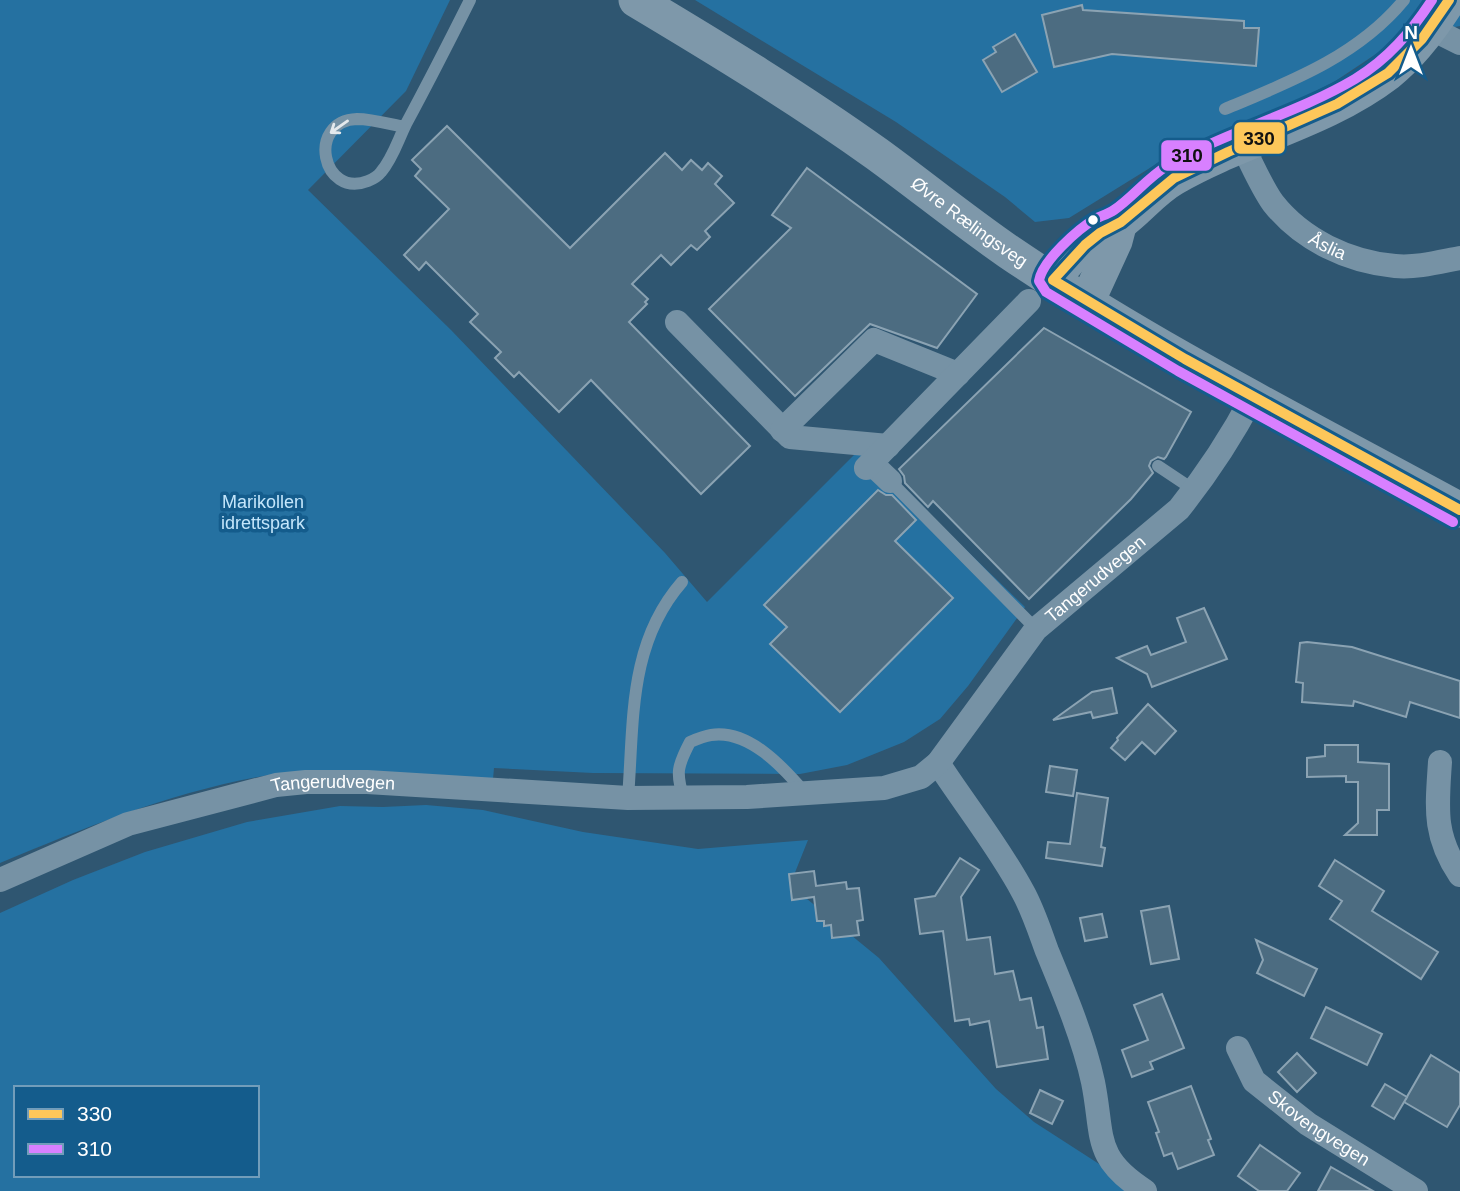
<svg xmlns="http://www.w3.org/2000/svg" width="1460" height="1191" font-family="Helvetica,sans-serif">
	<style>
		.green { fill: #2571a1; fill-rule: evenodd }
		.building { fill: #4c6c81; stroke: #8ba3b3; stroke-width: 2 }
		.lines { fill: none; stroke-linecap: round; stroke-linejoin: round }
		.lane { stroke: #7692a5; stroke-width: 12 }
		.street { stroke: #7692a5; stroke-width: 24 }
		.secondary { stroke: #7e98aa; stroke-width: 35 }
		.bus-1-casing { stroke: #145c8c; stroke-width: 16 }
		.bus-2-casing { stroke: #145c8c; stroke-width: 16 }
		.bus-1 { stroke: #fdc75a; stroke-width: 10 }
		.bus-2 { stroke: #d880ff; stroke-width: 10 }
		.oneway { stroke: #e4e9ed }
		.bus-dot { fill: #fff; stroke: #145c8c; stroke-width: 2.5 }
		.labels { text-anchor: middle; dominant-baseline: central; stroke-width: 7; stroke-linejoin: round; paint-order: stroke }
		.street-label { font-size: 18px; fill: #fff; stroke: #145c8c }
		.park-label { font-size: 18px; fill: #c4e6fb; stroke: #145c8c }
		.line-badge { stroke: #145c8c; stroke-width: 2.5 }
		.pale-badge-label { font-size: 19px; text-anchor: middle; font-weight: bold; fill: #111 }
	</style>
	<rect width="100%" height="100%" fill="#2f5671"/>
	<g class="green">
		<path d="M 0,0 L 450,0 L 406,91 L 308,190 L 451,330 L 665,553 L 707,602 L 861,448 L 1025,607 L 968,686 L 940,719 L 904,742 L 847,765 L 800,774 L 593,773 L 494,768 L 493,779 L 275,774 C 179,789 89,826 0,863 Z"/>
		<path d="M 695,0 L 1460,0 L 1460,26 L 1400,38 L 1334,82 L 1236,130 L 1179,150 L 1069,218 L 1035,222 L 1005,197 L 896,122 Z"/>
		<path d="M 426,805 L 483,810 L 583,832 L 698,849 L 808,840 L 790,885 L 879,958 L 996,1089 L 1034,1122 L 1141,1191 L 0,1191 L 0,913 L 73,880 L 145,852 L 247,822 L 340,806 L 383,807 ZM 16,1088 L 257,1088 L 257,1175 L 16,1175 Z"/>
	</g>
	<g class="building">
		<path d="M 1082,5 L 1083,10 L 1244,21 L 1244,28 L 1259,28 L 1256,66 L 1112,54 L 1054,67 L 1042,15 Z"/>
		<path d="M 1015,34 L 1037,72 L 1002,92 L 983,60 L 996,52 L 993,47 Z"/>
		<path d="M 447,126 L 570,248 L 665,153 L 682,170 L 691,160 L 702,170 L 708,163 L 722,176 L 715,184 L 734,203 L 705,231 L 710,237 L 697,250 L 691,245 L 671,265 L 661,255 L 632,284 L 648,299 L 645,302 L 647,304 L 629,322 L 750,446 L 701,494 L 591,380 L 559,412 L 519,372 L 514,377 L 495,358 L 501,352 L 470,322 L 478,314 L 426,262 L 419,270 L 404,255 L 449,209 L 415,176 L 421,169 L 412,160 Z"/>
		<path d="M 807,168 L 977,294 L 937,348 L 870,324 L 795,396 L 709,309 L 791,228 L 772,215 Z"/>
		<path d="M 1044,328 L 1191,412 L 1166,457 L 1164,459 L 1158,457 L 1151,461 L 1149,466 L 1153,473 L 1131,499 L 1029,599 L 933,501 L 928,507 L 905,483 L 904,476 L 899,469 Z"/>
		<path d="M 878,490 L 886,495 L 892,495 L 916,520 L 895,541 L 953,598 L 840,712 L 770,644 L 787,627 L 764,605 Z"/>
		<path d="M 1204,608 L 1227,659 L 1152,687 L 1147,674 L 1117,658 L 1147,646 L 1151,655 L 1186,642 L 1177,618 Z"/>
		<path d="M 1307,642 L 1352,647 L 1460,681 L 1460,718 L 1410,702 L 1406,717 L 1354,701 L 1353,706 L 1302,702 L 1303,683 L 1296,682 L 1300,643 Z"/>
		<path d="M 1112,688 L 1117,713 L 1093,718 L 1091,712 L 1053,720 L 1092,692 Z"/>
		<path d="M 1148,704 L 1176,731 L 1155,754 L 1142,742 L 1125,760 L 1111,748 L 1118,740 L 1117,738 Z"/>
		<path d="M 1325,745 L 1358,745 L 1358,762 L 1389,764 L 1389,810 L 1377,810 L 1377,835 L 1345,835 L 1358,823 L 1358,782 L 1346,782 L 1346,776 L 1307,777 L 1307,758 L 1325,756 Z"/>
		<path d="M 1050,766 L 1077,770 L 1073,796 L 1046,792 Z"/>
		<path d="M 1077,793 L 1108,798 L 1101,847 L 1105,848 L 1102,866 L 1046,858 L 1048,842 L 1070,844 Z"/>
		<path d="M 960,858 L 979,870 L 961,897 L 967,940 L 990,937 L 995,974 L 1013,971 L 1020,1000 L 1031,998 L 1037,1028 L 1043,1027 L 1048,1059 L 997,1067 L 989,1021 L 970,1025 L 969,1019 L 955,1021 L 943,931 L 920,934 L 915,899 L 935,896 Z"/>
		<path d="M 1335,860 L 1384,891 L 1372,911 L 1438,952 L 1421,979 L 1330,919 L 1342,901 L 1319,886 Z"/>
		<path d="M 814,871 L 816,886 L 846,882 L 847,889 L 859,888 L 863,920 L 857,921 L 859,935 L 832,938 L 831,925 L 824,926 L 824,921 L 817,921 L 814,897 L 792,900 L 789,874 Z"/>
		<path d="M 1169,906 L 1179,959 L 1151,964 L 1141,911 Z"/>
		<path d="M 1102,914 L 1107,937 L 1085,941 L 1080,918 Z"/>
		<path d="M 1256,940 L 1317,969 L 1304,996 L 1257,973 L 1263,960 Z"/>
		<path d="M 1162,994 L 1184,1048 L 1150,1062 L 1153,1069 L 1132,1077 L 1122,1050 L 1148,1040 L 1134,1005 Z"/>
		<path d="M 1326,1007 L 1382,1034 L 1367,1065 L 1311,1038 Z"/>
		<path d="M 1297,1053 L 1316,1073 L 1297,1092 L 1278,1072 Z"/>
		<path d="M 1431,1055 L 1460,1073 L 1460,1105 L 1447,1127 L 1404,1102 Z"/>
		<path d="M 1385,1084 L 1407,1097 L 1394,1119 L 1372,1106 Z"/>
		<path d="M 1191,1086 L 1211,1139 L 1208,1140 L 1214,1155 L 1178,1169 L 1172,1153 L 1164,1156 L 1156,1133 L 1159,1132 L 1148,1102 Z"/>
		<path d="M 1040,1090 L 1063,1101 L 1052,1124 L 1030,1113 Z"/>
		<path d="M 1260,1145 L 1300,1173 L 1287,1191 L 1259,1191 L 1238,1176 Z"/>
		<path d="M 1331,1167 L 1373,1191 L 1318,1191 Z"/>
	</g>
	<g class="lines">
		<g class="lane">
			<path d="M 1225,109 C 1290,82 1358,56 1404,0"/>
			<path d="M 404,127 C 389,124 372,119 357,119 C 306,121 322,199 368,181 C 373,179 378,176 381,172 C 393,158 398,140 406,124 C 428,83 449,42 470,0"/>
			<path d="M 1158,466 L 1194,490"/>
			<path d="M 890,481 L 1036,629"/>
			<path d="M 628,798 C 634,720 628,644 682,582"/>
			<path d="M 684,798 C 675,773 678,765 690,742 C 697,739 704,736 711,735 C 749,729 784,768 806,794"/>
		</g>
		<g class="street">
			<path d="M 1430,28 L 1460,43"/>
			<path id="s1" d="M 1242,145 C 1252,164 1261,186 1273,203 C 1302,240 1349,262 1395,266 C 1417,268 1439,262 1460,258"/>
			<path d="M 677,322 L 790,437 L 888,446"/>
			<path d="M 782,430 L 874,340 L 958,374"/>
			<path d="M 871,463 L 890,481"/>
			<path d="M 866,468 L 1029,301"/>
			<path d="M 1440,762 C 1437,808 1433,835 1460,875"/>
			<path d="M 938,763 C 966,806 999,847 1023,892 C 1033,910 1040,932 1047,951 C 1064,992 1084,1040 1093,1082 C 1104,1136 1092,1157 1145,1191"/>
			<path id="s2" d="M 0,880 L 128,824 L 276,785 L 306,782 L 367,782 L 628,798 L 747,797 L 884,788 L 921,777 L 938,763 L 1036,629 L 1179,509 C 1207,474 1232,436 1253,396"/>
			<path id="s3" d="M 1238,1048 L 1254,1081 L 1308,1124 L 1416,1191"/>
		</g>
		<g class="secondary">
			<path id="s4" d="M 636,0 C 718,49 800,99 877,154 C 921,186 964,221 1009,252 C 1152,349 1308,427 1460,510"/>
			<path d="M 1053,280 C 1065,263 1080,247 1097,235 C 1104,229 1113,227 1121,222 C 1139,209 1153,190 1174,178 C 1243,138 1324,122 1388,73 C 1413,53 1432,27 1449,0"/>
			<path d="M 1087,302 L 1115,241 L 1120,222"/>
		</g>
		<g class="bus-1-casing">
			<path id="bus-1" d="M 1449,0 L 1422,39 L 1388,73 L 1337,104 L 1228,152 L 1174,178 L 1121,222 L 1100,233 L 1085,245 L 1053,280 L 1185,359 L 1460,510"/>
		</g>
		<g class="bus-2-casing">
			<path id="bus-2" d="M 1432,0 C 1411,32 1388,59 1355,79 C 1296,114 1227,131 1167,166 C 1147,178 1133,197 1114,210 C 1108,214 1101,216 1095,219 C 1078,229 1042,261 1039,281 L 1046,292 L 1178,371 L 1453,522"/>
		</g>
		<use href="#bus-1" class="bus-1"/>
		<use href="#bus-2" class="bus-2"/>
	</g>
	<defs><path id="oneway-shaft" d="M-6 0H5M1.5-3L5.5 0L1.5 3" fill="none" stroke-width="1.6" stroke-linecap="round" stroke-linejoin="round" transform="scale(1.75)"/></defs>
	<use class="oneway" href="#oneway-shaft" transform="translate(339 127) rotate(145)"/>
	<circle class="bus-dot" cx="1093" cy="220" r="6"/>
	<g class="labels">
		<g class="street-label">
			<text stroke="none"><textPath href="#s4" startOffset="401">Øvre Rælingsveg</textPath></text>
			<text stroke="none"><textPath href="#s1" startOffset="136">Åslia</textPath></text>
			<text stroke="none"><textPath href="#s2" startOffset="1206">Tangerudvegen</textPath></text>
			<text stroke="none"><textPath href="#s2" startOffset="350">Tangerudvegen</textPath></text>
			<text stroke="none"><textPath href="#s3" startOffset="117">Skovengvegen</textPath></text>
		</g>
		<g class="park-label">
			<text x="263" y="502">Marikollen<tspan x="263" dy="21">idrettspark</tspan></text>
		</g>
	</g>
	<g class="line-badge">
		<rect x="1233" y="121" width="53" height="34" rx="7" fill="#fdc75a"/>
		<rect x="1160" y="139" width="53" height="33" rx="7" fill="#d880ff"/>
	</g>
	<g class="pale-badge-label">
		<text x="1259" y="145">330</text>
		<text x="1187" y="162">310</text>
	</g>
	<rect x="14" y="1086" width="245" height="91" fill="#145c8c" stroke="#729dba" stroke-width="2"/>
	<rect x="28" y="1109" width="35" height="10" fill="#fdc75a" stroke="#729dba" stroke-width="2"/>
	<text x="77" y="1121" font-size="21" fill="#ffffff">330</text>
	<rect x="28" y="1144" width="35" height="10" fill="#d880ff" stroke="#729dba" stroke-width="2"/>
	<text x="77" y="1156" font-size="21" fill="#ffffff">310</text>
	<g transform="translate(1411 49)" stroke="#145c8c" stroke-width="5" paint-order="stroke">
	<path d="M0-5L12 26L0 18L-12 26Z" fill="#ffffff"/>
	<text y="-10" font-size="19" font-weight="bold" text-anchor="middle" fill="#ffffff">N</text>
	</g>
</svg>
